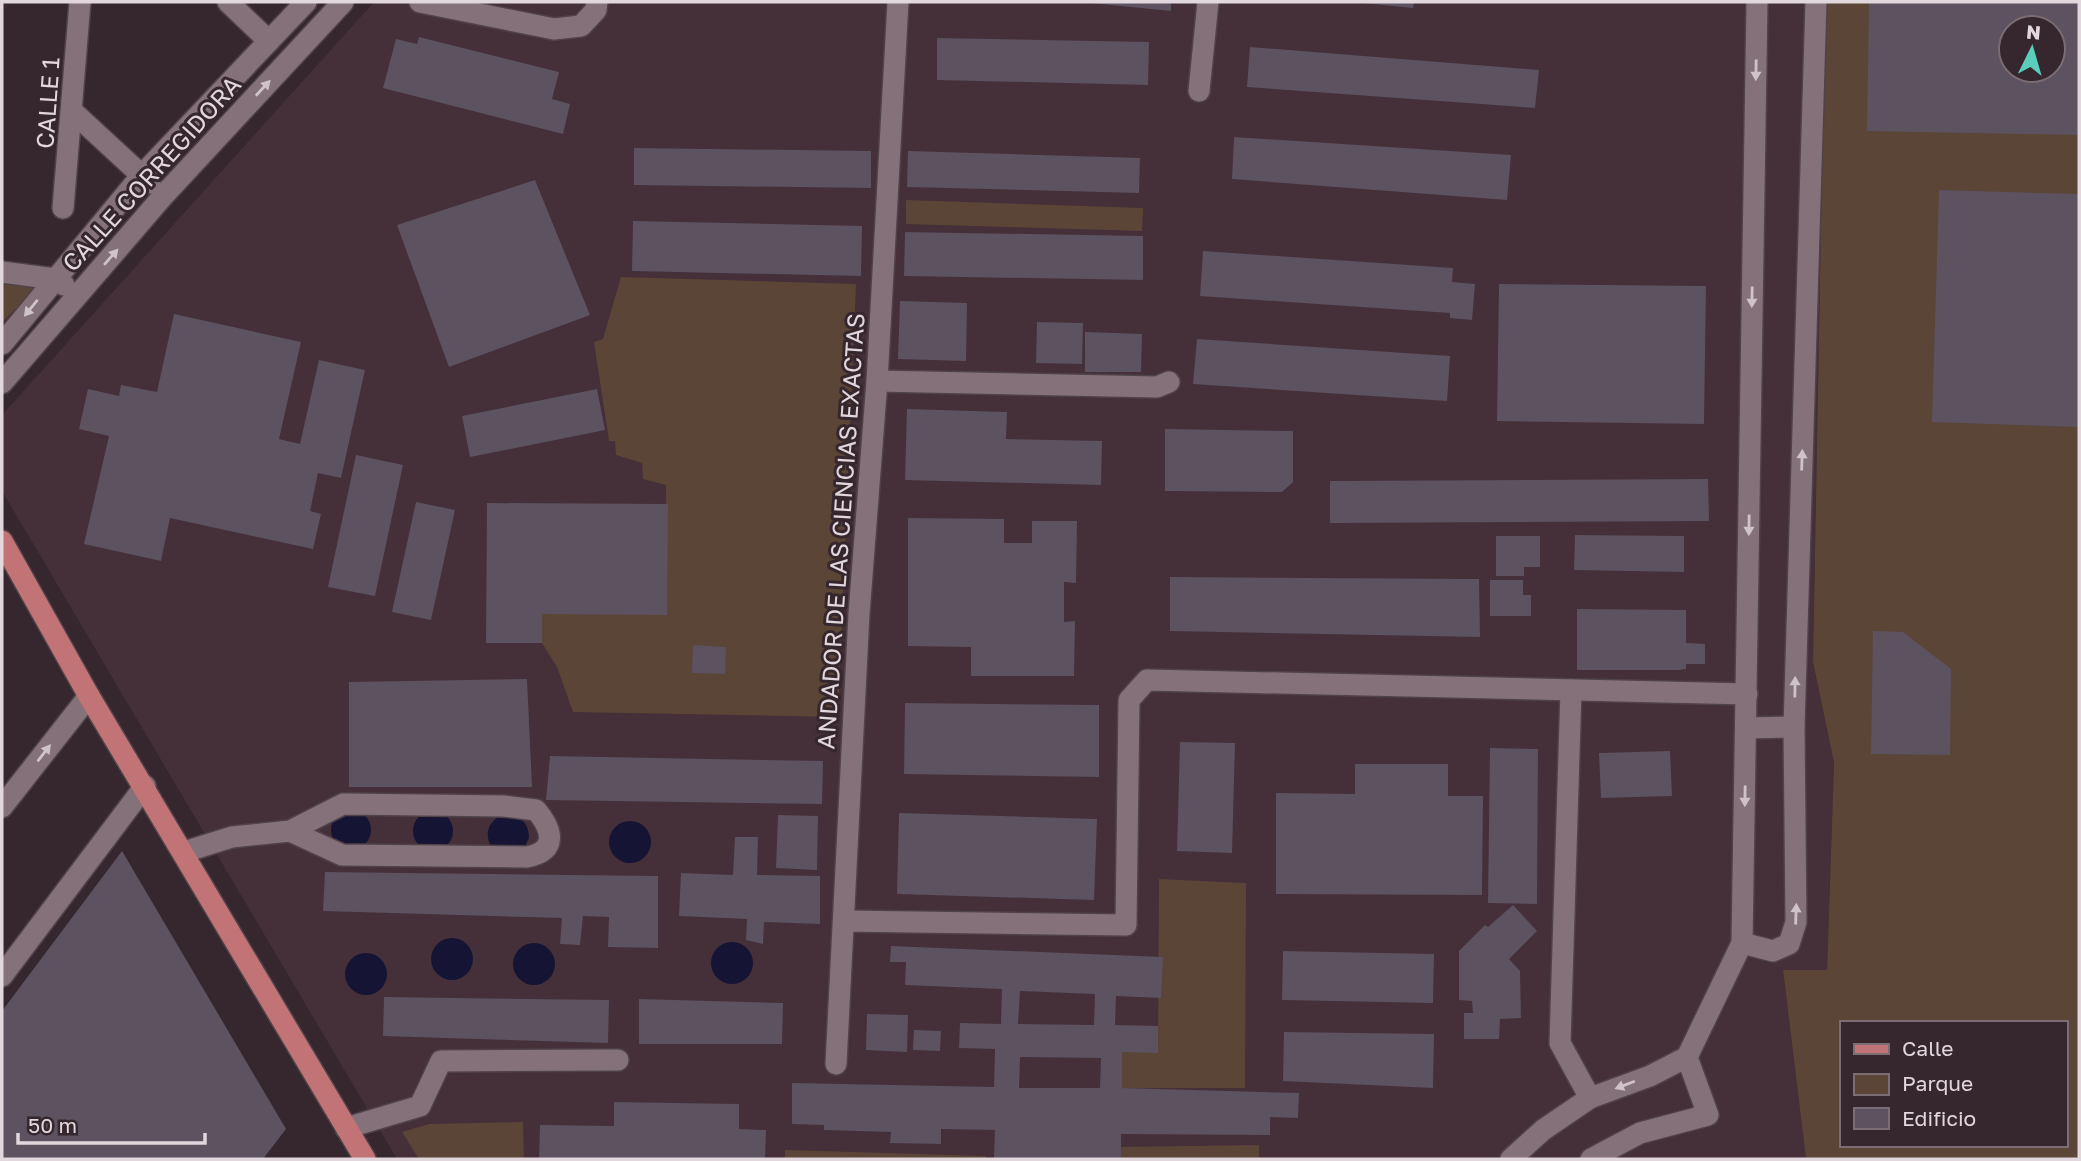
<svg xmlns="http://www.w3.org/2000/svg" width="2081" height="1161" font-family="'Golos Text',sans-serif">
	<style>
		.built { fill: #452f39 }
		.green { fill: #5b4537; fill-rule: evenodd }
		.water { fill: #151434 }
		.building { fill: #5c5260; fill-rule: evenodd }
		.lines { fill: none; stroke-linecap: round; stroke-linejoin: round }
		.minor-casing { stroke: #504249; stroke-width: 24 }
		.major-casing { stroke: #504249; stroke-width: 24 }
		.minor { stroke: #85717a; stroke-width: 21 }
		.major { stroke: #c17376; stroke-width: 21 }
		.oneway { fill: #cfc3c8 }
		.labels { text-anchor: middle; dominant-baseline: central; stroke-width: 6; stroke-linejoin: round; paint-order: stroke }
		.street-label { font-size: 24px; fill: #e2d7dc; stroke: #36262d }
	</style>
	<rect width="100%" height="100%" fill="#36262d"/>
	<path class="built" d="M 374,2 L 1825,2 L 1813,662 L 1834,763 L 1827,970 L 1783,971 L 1806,1159 L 397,1159 L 2,491 L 2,415 Z"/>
	<g class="green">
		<path d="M 1825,2 L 2079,2 L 2079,1159 L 1806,1159 L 1783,970 L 1827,970 L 1834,763 L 1813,662 ZM 2011,28 L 2053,28 L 2053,70 L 2011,70 ZM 1841,1023 L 2065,1023 L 2065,1145 L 1841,1145 Z"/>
		<path d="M 906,200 L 1143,208 L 1142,231 L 906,224 Z"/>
		<path d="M 2,276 L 37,287 L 2,323 Z"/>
		<path d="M 621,277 L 856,284 L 838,717 L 573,712 L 557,667 L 542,643 L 542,614 L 667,614 L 666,485 L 643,479 L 642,463 L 616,455 L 615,441 L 609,441 L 594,342 L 603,339 Z"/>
		<path d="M 1159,879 L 1246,883 L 1245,1088 L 1122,1088 L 1122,1052 L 1158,1052 Z"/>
		<path d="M 523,1122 L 524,1159 L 419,1159 L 402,1132 L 429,1124 Z"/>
		<path d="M 1259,1145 L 1259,1159 L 1116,1159 L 1116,1147 Z"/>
		<path d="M 785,1150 L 986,1156 L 985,1159 L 785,1159 Z"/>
	</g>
	<g class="water">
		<circle cx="351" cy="830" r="20"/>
		<circle cx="433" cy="831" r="20"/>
		<path d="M 499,816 C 516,816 528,817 529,838 L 523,850 L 491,847 C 485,834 487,825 499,816 Z"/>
		<circle cx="630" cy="842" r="21"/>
		<circle cx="452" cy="959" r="21"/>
		<circle cx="732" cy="963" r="21"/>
		<circle cx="534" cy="964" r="21"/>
		<circle cx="366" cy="974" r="21"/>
	</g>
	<g class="building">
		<path d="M 1081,2 L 1171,2 L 1171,11 Z"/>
		<path d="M 1353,2 L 1414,2 L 1413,8 Z"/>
		<path d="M 1869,2 L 2079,2 L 2079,135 L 1867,131 ZM 2011,28 L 2053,28 L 2053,70 L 2011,70 Z"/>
		<path d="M 419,37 L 559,72 L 552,99 L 570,104 L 563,134 L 383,88 L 396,39 L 417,44 Z"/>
		<path d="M 937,38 L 1149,42 L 1148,85 L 937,80 Z"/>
		<path d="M 1250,47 L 1539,70 L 1535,108 L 1247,87 Z"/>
		<path d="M 1234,137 L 1511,155 L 1507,200 L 1232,179 Z"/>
		<path d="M 634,148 L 871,151 L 871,188 L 634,185 Z"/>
		<path d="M 908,151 L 1140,158 L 1139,193 L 907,187 Z"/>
		<path d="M 535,180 L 590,315 L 449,367 L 397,225 Z"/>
		<path d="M 1939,190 L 2079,194 L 2079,427 L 1932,422 Z"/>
		<path d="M 633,221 L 862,226 L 861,276 L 632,271 Z"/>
		<path d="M 905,232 L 1143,236 L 1143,280 L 904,276 Z"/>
		<path d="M 1203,251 L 1453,268 L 1452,282 L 1475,284 L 1472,320 L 1450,318 L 1450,313 L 1200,296 Z"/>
		<path d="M 1499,284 L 1706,286 L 1704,424 L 1497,421 Z"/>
		<path d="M 900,301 L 967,303 L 966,361 L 898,359 Z"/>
		<path d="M 174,314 L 301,342 L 279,439 L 300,444 L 319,360 L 365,370 L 341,478 L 318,473 L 310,511 L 321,514 L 313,549 L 170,518 L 161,561 L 84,544 L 109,436 L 79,429 L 88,389 L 119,396 L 121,385 L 157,392 Z"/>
		<path d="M 1037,322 L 1083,323 L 1082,364 L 1036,363 Z"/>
		<path d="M 1085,332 L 1142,334 L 1141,372 L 1085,372 Z"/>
		<path d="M 1197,339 L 1450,356 L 1447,401 L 1193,384 Z"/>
		<path d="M 597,389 L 605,430 L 470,457 L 462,416 Z"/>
		<path d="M 907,409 L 1007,412 L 1006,439 L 1102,441 L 1101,485 L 905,480 Z"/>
		<path d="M 1165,429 L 1293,431 L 1293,482 L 1282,492 L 1165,491 Z"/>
		<path d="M 356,455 L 403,465 L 375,596 L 328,587 Z"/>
		<path d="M 1708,479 L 1709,521 L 1330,523 L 1330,481 Z"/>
		<path d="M 416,502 L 455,510 L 431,620 L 392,612 Z"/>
		<path d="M 487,503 L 668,504 L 667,615 L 542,614 L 542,643 L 486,643 Z"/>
		<path d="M 908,518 L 1004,519 L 1004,543 L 1032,543 L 1032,521 L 1077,521 L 1076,583 L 1064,582 L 1064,622 L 1075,621 L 1074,676 L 971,676 L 971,647 L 908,646 Z"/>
		<path d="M 1575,535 L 1684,536 L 1684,572 L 1574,570 Z"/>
		<path d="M 1496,536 L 1540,536 L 1540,567 L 1524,567 L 1524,576 L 1496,576 Z"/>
		<path d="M 1170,577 L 1479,579 L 1480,637 L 1170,631 Z"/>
		<path d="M 1490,580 L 1523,580 L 1523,595 L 1531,595 L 1531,616 L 1490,616 Z"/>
		<path d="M 1577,609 L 1686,610 L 1686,643 L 1705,644 L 1705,664 L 1686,664 L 1686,669 L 1679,670 L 1577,670 Z"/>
		<path d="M 1873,631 L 1903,632 L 1951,669 L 1950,755 L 1871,754 Z"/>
		<path d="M 693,645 L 726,647 L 725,674 L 692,673 Z"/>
		<path d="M 527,679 L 532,787 L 349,787 L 349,682 Z"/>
		<path d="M 905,703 L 1099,705 L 1099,777 L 904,774 Z"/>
		<path d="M 1180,742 L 1235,743 L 1232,853 L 1177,851 Z"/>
		<path d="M 1490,748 L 1538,749 L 1537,904 L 1488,903 Z"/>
		<path d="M 1670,751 L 1672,796 L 1601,798 L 1599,753 Z"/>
		<path d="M 550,756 L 823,761 L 822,804 L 546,800 Z"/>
		<path d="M 1355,764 L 1448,764 L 1448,796 L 1483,796 L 1482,895 L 1276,894 L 1276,793 L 1355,794 Z"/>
		<path d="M 899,813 L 1097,819 L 1094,900 L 897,894 Z"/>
		<path d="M 778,815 L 818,816 L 817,870 L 776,868 Z"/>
		<path d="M 735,837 L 758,837 L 757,875 L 820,876 L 820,924 L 764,922 L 763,944 L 746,940 L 747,919 L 679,916 L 681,873 L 733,875 Z"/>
		<path d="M 122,851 L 286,1129 L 263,1159 L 2,1159 L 2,1011 Z"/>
		<path d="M 325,872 L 658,876 L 658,948 L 608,947 L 609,917 L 583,916 L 580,945 L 560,944 L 562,918 L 323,911 Z"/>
		<path d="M 1513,905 L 1537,931 L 1509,959 L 1520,971 L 1521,1018 L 1500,1019 L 1499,1039 L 1464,1039 L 1464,1013 L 1473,1013 L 1472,1001 L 1459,1000 L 1459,951 L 1485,925 L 1488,927 Z"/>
		<path d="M 891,946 L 1163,957 L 1161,998 L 1116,996 L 1115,1025 L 1158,1026 L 1158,1053 L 1122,1052 L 1122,1088 L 1299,1093 L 1298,1118 L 1270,1117 L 1270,1135 L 1121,1134 L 1121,1159 L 994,1159 L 995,1130 L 941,1129 L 941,1144 L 890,1143 L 891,1132 L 824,1130 L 824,1125 L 792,1124 L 792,1083 L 994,1087 L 995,1049 L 959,1048 L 960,1023 L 1001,1024 L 1002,989 L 905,985 L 906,962 L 890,962 ZM 1020,991 L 1095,994 L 1094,1025 L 1018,1024 ZM 1020,1057 L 1101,1058 L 1100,1088 L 1019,1088 Z"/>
		<path d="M 1283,951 L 1434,954 L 1433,1003 L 1282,1000 Z"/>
		<path d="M 384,997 L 609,1000 L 608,1043 L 383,1036 Z"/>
		<path d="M 639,999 L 783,1003 L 782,1044 L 639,1044 Z"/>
		<path d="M 867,1014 L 908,1015 L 907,1052 L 866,1050 Z"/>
		<path d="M 914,1030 L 941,1031 L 940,1051 L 913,1050 Z"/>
		<path d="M 1284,1032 L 1434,1034 L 1433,1088 L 1283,1081 Z"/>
		<path d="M 614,1102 L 739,1104 L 739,1129 L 766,1130 L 765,1159 L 539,1159 L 540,1125 L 614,1126 Z"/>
	</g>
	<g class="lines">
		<g class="minor-casing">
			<g id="minor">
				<path d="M 228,2 L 269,41"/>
				<path d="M 420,2 L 554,29 L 581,26 L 596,10 L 597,2"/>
				<path d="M 1757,2 L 1742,943 L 1773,951 L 1789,944 L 1796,922 L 1794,727 L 1816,2"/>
				<path d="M 1199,91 L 1208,2"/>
				<path d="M 72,111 L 150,183"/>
				<path d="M 63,208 L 80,2"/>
				<path d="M 2,272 L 55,279 L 64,285"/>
				<path d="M 2,344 L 142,175 L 306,2"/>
				<path d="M 877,381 L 1157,387 L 1169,382"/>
				<path d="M 2,383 L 164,195 L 343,2"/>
				<path d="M 1571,690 L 1560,1043 L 1590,1098"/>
				<path d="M 1746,728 L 1794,727"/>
				<path d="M 2,807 L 89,696"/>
				<path d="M 184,852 L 232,837 L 290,831 L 343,804 L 504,806 L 536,810 C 553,830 558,851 527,857 L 342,855 L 290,831"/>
				<path d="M 844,921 L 1126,925 L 1129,700 L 1147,680 L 1747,694"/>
				<path d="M 2,976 L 145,786"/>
				<path d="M 836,1064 L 859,614 L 877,381 L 898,2"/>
				<path d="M 346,1128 L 420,1106 L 441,1061 L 618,1060"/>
				<path d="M 1511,1159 L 1543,1130 L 1590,1098 L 1650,1076 L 1687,1057 L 1742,943"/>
				<path d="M 1591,1159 L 1640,1133 L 1708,1115 L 1687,1057"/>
			</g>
		</g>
		<g class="major-casing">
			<path id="major" d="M 2,541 L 89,696 L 365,1159"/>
		</g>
		<use href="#minor" class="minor"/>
		<use href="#major" class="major"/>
	</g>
	<defs><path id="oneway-solid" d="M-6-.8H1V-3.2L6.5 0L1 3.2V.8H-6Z" transform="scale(1.75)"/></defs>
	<g class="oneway">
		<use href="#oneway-solid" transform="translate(1756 70) rotate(91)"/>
		<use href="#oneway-solid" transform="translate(263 88) rotate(-47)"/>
		<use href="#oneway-solid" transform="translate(111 257) rotate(-49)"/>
		<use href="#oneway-solid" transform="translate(1752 297) rotate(91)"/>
		<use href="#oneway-solid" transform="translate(31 308) rotate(129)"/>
		<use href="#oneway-solid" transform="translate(1802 460) rotate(-88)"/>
		<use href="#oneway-solid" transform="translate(1749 525) rotate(91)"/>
		<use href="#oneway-solid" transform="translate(1795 687) rotate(-89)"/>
		<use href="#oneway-solid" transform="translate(44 753) rotate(-52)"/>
		<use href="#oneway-solid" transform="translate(1745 796) rotate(91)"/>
		<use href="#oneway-solid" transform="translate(1796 914) rotate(-88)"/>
		<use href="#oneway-solid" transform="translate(1625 1085) rotate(159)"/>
	</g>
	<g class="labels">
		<g class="street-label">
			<text transform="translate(47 103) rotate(-86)">CALLE 1</text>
			<text transform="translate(151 173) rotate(-48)">CALLE CORREGIDORA</text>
			<text transform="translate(840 531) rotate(-86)">ANDADOR DE LAS CIENCIAS EXACTAS</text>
		</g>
	</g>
	<rect width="2081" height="1161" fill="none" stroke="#e2d7dc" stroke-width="7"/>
	<rect x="1840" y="1021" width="228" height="126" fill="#36262d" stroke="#7b6d73" stroke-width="2"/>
	<rect x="1854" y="1044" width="35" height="10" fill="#c17376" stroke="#7b6d73" stroke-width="2"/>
	<text x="1902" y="1056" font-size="21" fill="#e2d7dc">Calle</text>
	<rect x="1854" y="1074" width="35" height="21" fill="#5b4537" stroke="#7b6d73" stroke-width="2"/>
	<text x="1902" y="1091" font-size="21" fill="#e2d7dc">Parque</text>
	<rect x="1854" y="1108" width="35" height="21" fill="#5c5260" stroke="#7b6d73" stroke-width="2"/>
	<text x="1902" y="1126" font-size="21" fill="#e2d7dc">Edificio</text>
	<g transform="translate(2032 49) rotate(5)"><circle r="33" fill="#36262d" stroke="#7b6d73" stroke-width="2"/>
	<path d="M0-5L12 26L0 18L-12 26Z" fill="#5bcebb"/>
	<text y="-10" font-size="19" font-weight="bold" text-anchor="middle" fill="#e2d7dc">N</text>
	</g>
	<path d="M18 1133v10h187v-10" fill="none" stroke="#e2d7dc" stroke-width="3.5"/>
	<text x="28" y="1133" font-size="21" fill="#e2d7dc" stroke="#36262d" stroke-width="5" paint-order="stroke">50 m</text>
</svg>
